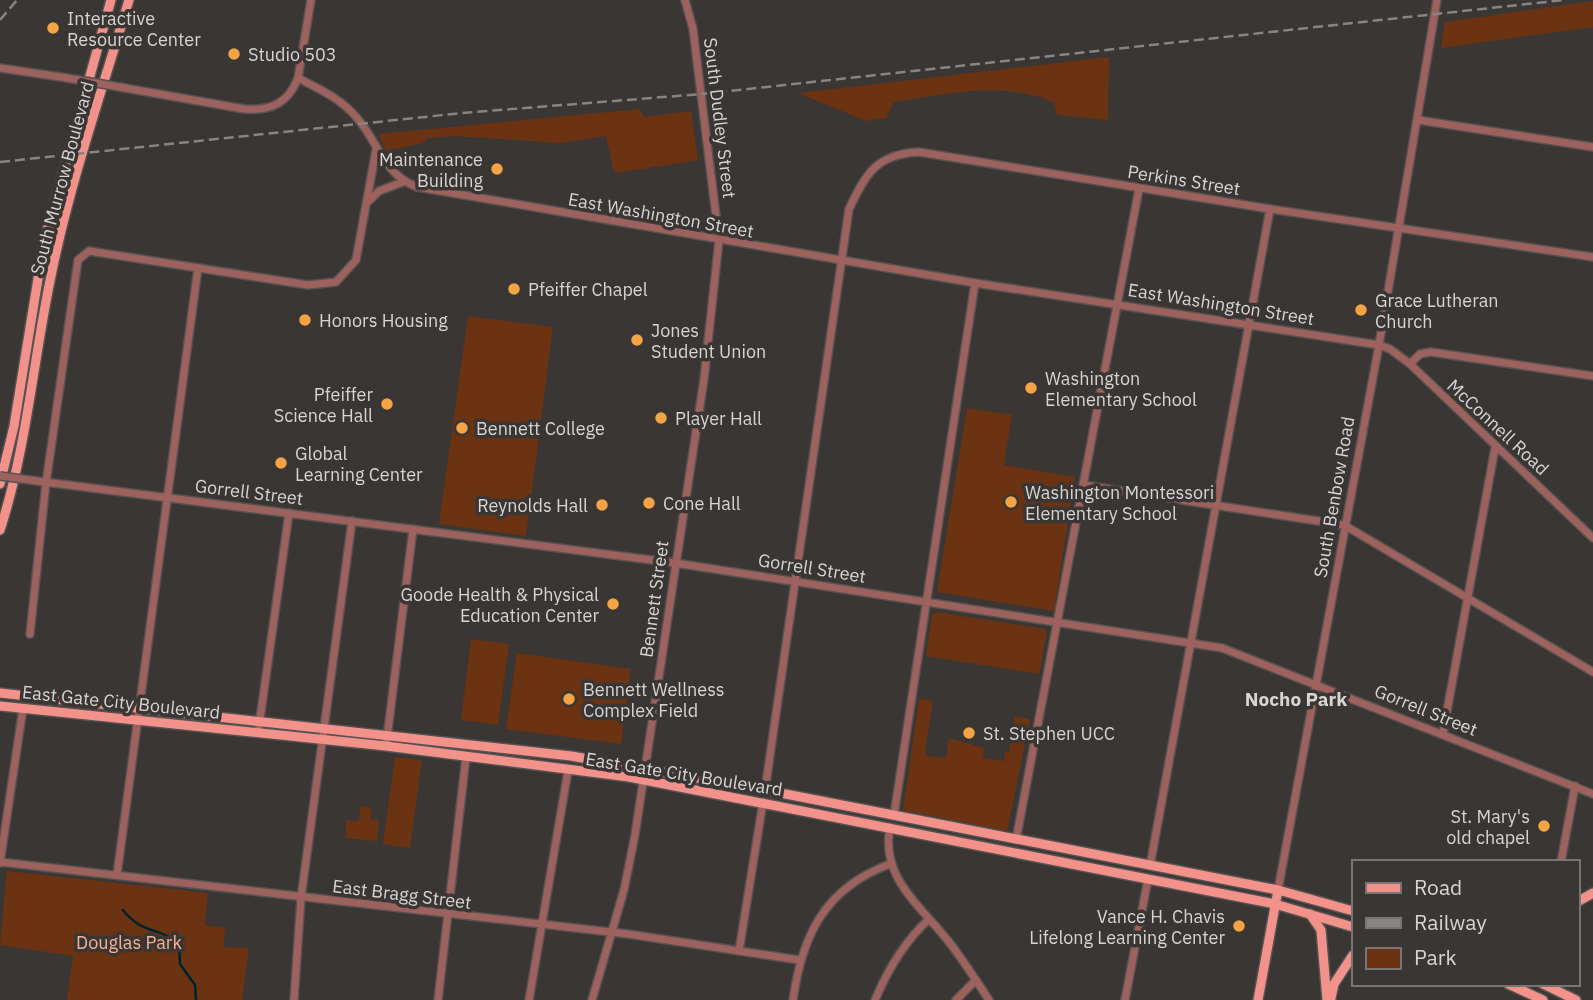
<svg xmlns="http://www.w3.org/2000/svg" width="1593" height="1000" font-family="'IBM Plex Sans',sans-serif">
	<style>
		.green { fill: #6c3313 }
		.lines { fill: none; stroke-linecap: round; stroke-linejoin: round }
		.stream { stroke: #00222f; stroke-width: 2.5 }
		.minor-casing { stroke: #565251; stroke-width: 10 }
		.major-casing { stroke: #565251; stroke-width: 12 }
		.minor { stroke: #9e625e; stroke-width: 7 }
		.major { stroke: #f3918b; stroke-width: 9 }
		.rail { stroke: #888483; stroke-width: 2.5; stroke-dasharray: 10 5; stroke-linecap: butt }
		.minor-bridge-casing { stroke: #565251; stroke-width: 10; stroke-linecap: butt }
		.minor-bridge { stroke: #9e625e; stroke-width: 7 }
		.poi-dot { fill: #f4a444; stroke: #3a3634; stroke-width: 2.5 }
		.labels { text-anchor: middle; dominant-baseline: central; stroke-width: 7; stroke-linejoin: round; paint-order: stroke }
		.poi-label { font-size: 18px; fill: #d7d4d3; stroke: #3a3634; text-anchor: start }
		.street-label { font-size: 18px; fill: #d7d4d3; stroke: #3a3634 }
		.park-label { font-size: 18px; fill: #f4b394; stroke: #3a3634 }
		.neighbourhood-label { font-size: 19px; font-weight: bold; fill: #d7d4d3; stroke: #3a3634 }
	</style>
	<rect width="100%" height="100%" fill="#3a3634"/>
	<g class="green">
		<path d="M 1593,1 L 1593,27 L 1441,48 L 1445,22 Z"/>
		<path d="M 1109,57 L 1108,120 L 1057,115 L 1054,102 C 1002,81 948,94 894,102 L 886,118 L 866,121 L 798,93 Z"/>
		<path d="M 640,109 L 644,117 L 691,111 L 698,160 L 617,173 L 613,168 L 606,136 L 560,143 L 454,136 L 428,138 L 423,143 L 386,151 L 378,134 Z"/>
		<path d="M 468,316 L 553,327 L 526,536 L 439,524 Z"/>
		<path d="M 967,408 L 1012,415 L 1004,465 L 1075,477 L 1054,611 L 937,592 Z"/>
		<path d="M 936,612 L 1045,629 L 1047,632 L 1039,674 L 926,656 L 932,615 Z"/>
		<path d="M 471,639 L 509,644 L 498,725 L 461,720 Z"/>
		<path d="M 517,653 L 631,669 L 621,744 L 506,729 Z"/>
		<path d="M 919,699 L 933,701 L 925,752 L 927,756 L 946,758 L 949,738 L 984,748 L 983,758 L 1004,761 L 1005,752 L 1009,752 L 1015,716 L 1030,719 L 1007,831 L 903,810 Z"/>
		<path d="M 395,757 L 422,760 L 410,848 L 383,844 Z"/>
		<path d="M 360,807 L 372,808 L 370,819 L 379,820 L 377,841 L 346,838 L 346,820 L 359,821 Z"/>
		<path d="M 7,871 L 208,893 L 205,925 L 225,928 L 223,947 L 249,948 L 242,1000 L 67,1000 L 73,956 L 0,945 Z"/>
	</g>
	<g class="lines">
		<path class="stream" d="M 123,910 C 143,935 157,926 179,943 L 180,964 L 195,985 L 196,1000"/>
		<g class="minor-casing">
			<g id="minor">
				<path d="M 0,68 L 67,78"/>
				<path d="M 298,78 C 319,89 342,99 357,118 C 379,143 383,174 417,187 L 975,283 L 1379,345 L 1390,349 L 1410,364 L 1593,538"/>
				<path d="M 125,88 L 244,109 C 270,111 288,104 298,78 L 311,0"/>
				<path d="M 1418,120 L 1593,147"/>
				<path d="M 370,200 L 379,191 L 403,182"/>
				<path d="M 1410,364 L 1420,354 L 1431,352 L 1593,376"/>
				<path d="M 37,481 L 675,563 L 1222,648 L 1593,794"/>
				<path d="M 1083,485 L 1344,525 L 1593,672"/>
				<path d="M 30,634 L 46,483 L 78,260 L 89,251 L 308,285 L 336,282 L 356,260 L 376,150"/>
				<path d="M 258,733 L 289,513"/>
				<path d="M 1443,733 L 1495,448"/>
				<path d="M 386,746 L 413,529"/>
				<path d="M 765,790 L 849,209 C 866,174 876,154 919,152 L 1270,209 L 1593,257"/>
				<path d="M 894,815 L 975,283"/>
				<path d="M 890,827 C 880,878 921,906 949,942 C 963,960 976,980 989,1000"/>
				<path d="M 1016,840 L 1139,189"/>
				<path d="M 0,862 L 628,934 L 799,960"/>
				<path d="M 1561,862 L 1575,786"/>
				<path d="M 0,863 L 23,708"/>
				<path d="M 1150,866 L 1270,209"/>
				<path d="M 117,875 L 198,268"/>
				<path d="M 1278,890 L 1379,345 L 1437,0"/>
				<path d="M 739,951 L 763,802"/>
				<path d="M 294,1000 L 301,898 L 352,521"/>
				<path d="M 438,1000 L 466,757"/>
				<path d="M 529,1000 L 568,771"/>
				<path d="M 592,1000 L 624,890 L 635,835 L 704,379 L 719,240 L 693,29 L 685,0"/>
				<path d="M 793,1000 C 802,935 825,888 890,864"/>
				<path d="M 875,1000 C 888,969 904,942 929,919"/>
				<path d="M 956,1000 L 976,980"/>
				<path d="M 1125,1000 L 1148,879"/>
			</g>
		</g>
		<g class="major-casing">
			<g id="major">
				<path d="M 0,484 L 14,426 L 44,242 L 111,0"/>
				<path d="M 0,530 C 27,447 33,361 51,276 C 70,182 102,91 129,0"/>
				<path d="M 0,693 L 571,756 L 765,790 L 1278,890 L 1353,911"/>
				<path d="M 0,706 L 386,746 L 629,777 L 1275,904 L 1353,927"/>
				<path d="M 1577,902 L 1593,893"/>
				<path d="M 1310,914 L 1321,930 L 1327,1000"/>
				<path d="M 1508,984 L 1543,1000"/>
				<path d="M 1543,984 L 1576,1000"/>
				<path d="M 1331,998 L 1334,984 L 1353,955"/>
				<path d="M 1258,1000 L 1278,890"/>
			</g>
		</g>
		<use href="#minor" class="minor"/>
		<use href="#major" class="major"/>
		<g class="rail">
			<path d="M 0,20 L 17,0"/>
			<path d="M 0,162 L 462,113 L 702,94 L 1564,0"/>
		</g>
		<g class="minor-bridge-casing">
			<g id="minor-bridge">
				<path d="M 67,78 L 125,88"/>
				<path d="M 0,476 L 37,481"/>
			</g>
		</g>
		<use href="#minor-bridge" class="minor-bridge"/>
	</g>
	<g class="poi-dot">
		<circle cx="53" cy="28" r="7"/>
		<circle cx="234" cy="54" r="7"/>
		<circle cx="497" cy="169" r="7"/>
		<circle cx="514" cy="289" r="7"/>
		<circle cx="1361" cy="310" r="7"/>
		<circle cx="305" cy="320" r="7"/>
		<circle cx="637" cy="340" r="7"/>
		<circle cx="1031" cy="388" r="7"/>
		<circle cx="387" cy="404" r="7"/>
		<circle cx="661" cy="418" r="7"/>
		<circle cx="462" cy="428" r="7"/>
		<circle cx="281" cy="463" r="7"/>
		<circle cx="1011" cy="502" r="7"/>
		<circle cx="649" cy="503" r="7"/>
		<circle cx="602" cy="505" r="7"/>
		<circle cx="613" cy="604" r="7"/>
		<circle cx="569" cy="699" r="7"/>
		<circle cx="969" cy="733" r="7"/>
		<circle cx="1544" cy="826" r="7"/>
		<circle cx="1239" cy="926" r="7"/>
	</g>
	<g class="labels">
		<g class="poi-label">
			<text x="67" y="18">Interactive<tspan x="67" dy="21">Resource Center</tspan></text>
			<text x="248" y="54">Studio 503</text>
			<text x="483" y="159" text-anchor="end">Maintenance<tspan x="483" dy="21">Building</tspan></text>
			<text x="528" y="289">Pfeiffer Chapel</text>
			<text x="1375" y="300">Grace Lutheran<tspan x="1375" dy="21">Church</tspan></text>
			<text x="319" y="320">Honors Housing</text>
			<text x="651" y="330">Jones<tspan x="651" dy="21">Student Union</tspan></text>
			<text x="1045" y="378">Washington<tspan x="1045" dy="21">Elementary School</tspan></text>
			<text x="373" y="394" text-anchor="end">Pfeiffer<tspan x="373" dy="21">Science Hall</tspan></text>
			<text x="675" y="418">Player Hall</text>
			<text x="476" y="428">Bennett College</text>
			<text x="295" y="453">Global<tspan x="295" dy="21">Learning Center</tspan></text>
			<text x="1025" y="492">Washington Montessori<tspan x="1025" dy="21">Elementary School</tspan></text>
			<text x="663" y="503">Cone Hall</text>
			<text x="588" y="505" text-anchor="end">Reynolds Hall</text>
			<text x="599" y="594" text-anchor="end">Goode Health &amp; Physical<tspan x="599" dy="21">Education Center</tspan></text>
			<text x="583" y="689">Bennett Wellness<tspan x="583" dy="21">Complex Field</tspan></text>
			<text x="983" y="733">St. Stephen UCC</text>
			<text x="1530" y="816" text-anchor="end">St. Mary's<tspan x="1530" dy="21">old chapel</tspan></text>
			<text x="1225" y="916" text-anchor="end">Vance H. Chavis<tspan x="1225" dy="21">Lifelong Learning Center</tspan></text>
		</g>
		<g class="street-label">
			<text transform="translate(720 118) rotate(83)">South Dudley Street</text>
			<text transform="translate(62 178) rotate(-75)">South Murrow Boulevard</text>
			<text transform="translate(1184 180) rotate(9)">Perkins Street</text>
			<text transform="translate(661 215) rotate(10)">East Washington Street</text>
			<text transform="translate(1221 304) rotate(9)">East Washington Street</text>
			<text transform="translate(1498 427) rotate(43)">McConnell Road</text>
			<text transform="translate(249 492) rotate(7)">Gorrell Street</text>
			<text transform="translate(1334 497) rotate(-80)">South Benbow Road</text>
			<text transform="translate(812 568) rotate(9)">Gorrell Street</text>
			<text transform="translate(654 599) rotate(-82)">Bennett Street</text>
			<text transform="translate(121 702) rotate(6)">East Gate City Boulevard</text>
			<text transform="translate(1426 710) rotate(22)">Gorrell Street</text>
			<text transform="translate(684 774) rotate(9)">East Gate City Boulevard</text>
			<text transform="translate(402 894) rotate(7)">East Bragg Street</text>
		</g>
		<g class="park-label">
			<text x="129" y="942">Douglas Park</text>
		</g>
		<g class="neighbourhood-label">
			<text x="1296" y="699">Nocho Park</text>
		</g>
	</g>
	<rect x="1352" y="860" width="228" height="126" fill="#3a3634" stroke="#797574" stroke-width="2"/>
	<rect x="1366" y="883" width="35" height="10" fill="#f3918b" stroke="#797574" stroke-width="2"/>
	<text x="1414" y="895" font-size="21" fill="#d7d4d3">Road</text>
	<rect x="1366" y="918" width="35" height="10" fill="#888483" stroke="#797574" stroke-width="2"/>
	<text x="1414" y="930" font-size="21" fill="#d7d4d3">Railway</text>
	<rect x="1366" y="948" width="35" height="21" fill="#6c3313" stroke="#797574" stroke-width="2"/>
	<text x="1414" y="965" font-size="21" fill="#d7d4d3">Park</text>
</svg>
